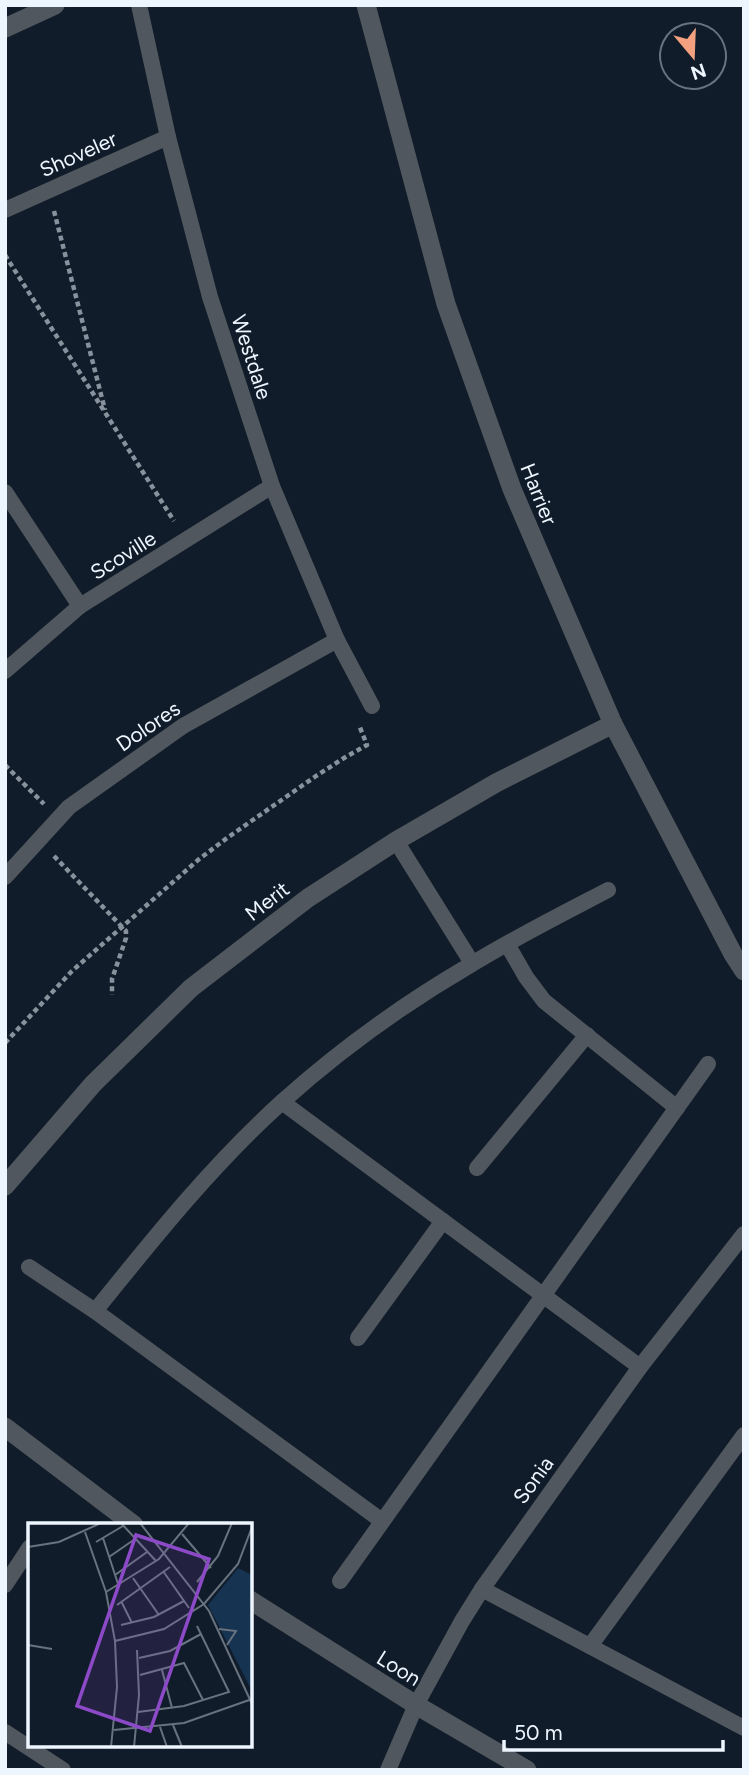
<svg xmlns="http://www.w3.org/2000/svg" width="749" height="1775" font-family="Figtree,sans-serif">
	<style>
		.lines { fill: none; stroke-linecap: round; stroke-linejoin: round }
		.path { stroke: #88929d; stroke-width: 4.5; stroke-dasharray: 5 3.5; stroke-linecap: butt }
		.service { stroke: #51575e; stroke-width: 16 }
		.minor { stroke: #51575e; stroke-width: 19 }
		.tertiary { stroke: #51575e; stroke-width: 19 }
		.labels { text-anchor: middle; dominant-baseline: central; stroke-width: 6; stroke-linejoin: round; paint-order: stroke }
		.street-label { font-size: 21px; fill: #edf5ff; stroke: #101c29 }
		.inset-road { fill: none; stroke: #68737f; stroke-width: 2 }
		.view { fill: #8c4ac9; fill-opacity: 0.15; stroke: #8c4ac9; stroke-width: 3.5 }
		.inset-edge { fill: none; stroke: #edf5ff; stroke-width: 3.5 }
	</style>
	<rect width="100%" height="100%" fill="#101c29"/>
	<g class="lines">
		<g class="path">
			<path d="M 54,211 L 105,410"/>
			<path d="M 5,255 L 174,521"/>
			<path d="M 5,765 L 44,804"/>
			<path d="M 54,856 L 126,931 L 126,938 L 112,979 L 112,995"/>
			<path d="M 5,1043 L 72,971 L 198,860 L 227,838 L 316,776 L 344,758 L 367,745 L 359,725"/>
		</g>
		<g class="service">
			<path d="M 139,5 L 168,137 L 210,297 L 272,486 L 337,640 L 372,706"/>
			<path d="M 5,210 L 168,137"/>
			<path d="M 5,492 L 80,606"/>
			<path d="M 5,671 L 80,606 L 272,486"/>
			<path d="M 396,841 L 472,963"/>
			<path d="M 5,877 L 69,807 L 183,726 L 337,640"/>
			<path d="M 507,944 L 526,977 L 544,1001 L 677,1108"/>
			<path d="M 282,1102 L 640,1367"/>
			<path d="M 477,1168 L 587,1035"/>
			<path d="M 29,1267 L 95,1311 L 382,1521"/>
			<path d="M 95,1311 C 154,1238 213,1164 283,1101 C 341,1049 405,1003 472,964 C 516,937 562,914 608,890"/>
			<path d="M 358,1338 L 443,1221"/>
			<path d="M 340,1581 L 708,1064"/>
			<path d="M 5,1585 L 30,1547"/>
			<path d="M 482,1589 L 744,1728"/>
			<path d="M 590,1646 L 744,1435"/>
			<path d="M 5,1732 L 63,1770"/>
			<path d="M 388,1770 L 416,1705 L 462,1621 L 482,1589 L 640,1367 L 744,1234"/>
		</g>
		<g class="minor">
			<path d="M 366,5 L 446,304 L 512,489 L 613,724 L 733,954 L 744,971"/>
			<path d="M 5,28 L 55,5"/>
			<path d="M 5,1427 L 134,1525"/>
			<path d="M 250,1600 L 416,1705 L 527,1770"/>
		</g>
		<path class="tertiary" d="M 5,1186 L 93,1084 L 191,988 L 308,898 L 396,841 L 496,783 L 613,724"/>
	</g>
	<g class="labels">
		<g class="street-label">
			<text transform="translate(78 154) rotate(-24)">Shoveler</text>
			<text transform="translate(252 357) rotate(72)">Westdale</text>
			<text transform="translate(539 494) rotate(68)">Harrier</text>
			<text transform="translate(123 555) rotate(-32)">Scoville</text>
			<text transform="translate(148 726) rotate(-34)">Dolores</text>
			<text transform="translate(267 901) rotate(-38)">Merit</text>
			<text transform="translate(533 1480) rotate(-54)">Sonia</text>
			<text transform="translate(399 1668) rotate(32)">Loon</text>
		</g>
	</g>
	<g transform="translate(28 1523)">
		<rect width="224" height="224" fill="#101c29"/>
		<path d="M 210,45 L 224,52 L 224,168 L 180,82 Z" fill="#163352"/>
		<path class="inset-road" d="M 93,0 L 128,38M 112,0 L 181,88 L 224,181M 57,9 L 78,69 L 87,118 L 89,164 L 83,224M 154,11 L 183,45M 75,15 L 91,64M 68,19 L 95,3M 0,24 L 31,19 L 73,0M 81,34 L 107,16M 135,48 L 161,85M 87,52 L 119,29M 105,55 L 131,92M 169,59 L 190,33 L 204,0M 78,69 L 131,36 L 161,0M 93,78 L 104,100M 89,82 L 142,44M 93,102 L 126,94 L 156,78M 191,106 L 208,108 L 199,122M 87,118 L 136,106 L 176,81 L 210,41 L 224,4M 0,122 L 24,126M 111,135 L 142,128 L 173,111M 134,147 L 144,185M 112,152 L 156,140 L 175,177M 110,189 L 156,183 L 201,169 L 169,103M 145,202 L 154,224M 132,204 L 139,224M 86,207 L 156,200 L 224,176M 106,224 L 111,172 L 109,127"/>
		<path class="view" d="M 108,12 L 181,36 L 122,208 L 49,183 Z"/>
		<rect width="224" height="224" class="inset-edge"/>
	</g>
	<rect width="749" height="1775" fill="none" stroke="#edf5ff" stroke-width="14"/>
	<g transform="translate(693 56) rotate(161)"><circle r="33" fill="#101c29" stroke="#68737f" stroke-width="2"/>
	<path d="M0-5L12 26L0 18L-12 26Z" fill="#f2a080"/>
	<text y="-10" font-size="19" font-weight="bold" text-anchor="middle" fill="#edf5ff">N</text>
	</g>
	<path d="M504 1740v10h219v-10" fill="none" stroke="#edf5ff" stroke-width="3.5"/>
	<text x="514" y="1740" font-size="21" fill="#edf5ff" stroke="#101c29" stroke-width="5" paint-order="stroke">50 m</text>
</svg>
